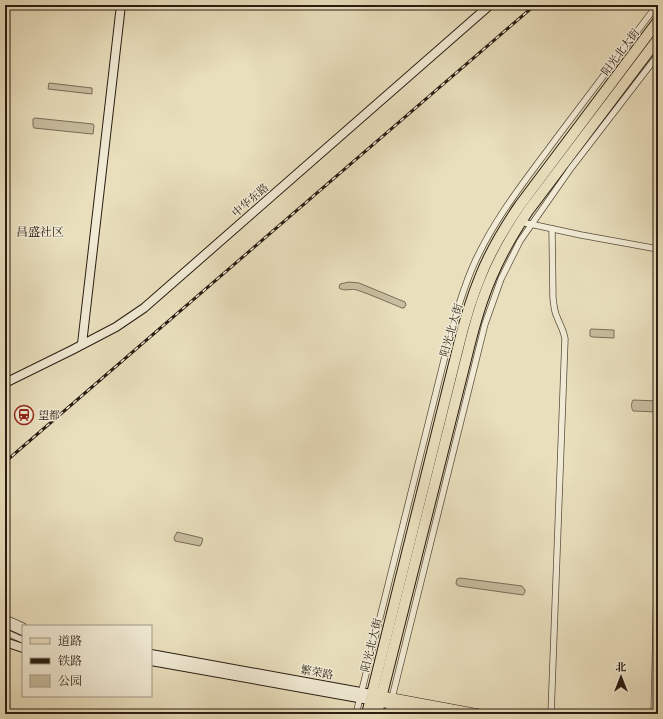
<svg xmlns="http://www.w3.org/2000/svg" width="663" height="719" font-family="'Libre Caslon Text','Noto Serif SC',serif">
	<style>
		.green { fill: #c8bea0; stroke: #786d58 }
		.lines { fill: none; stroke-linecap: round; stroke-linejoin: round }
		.street-casing { stroke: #584d3c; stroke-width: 7 }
		.secondary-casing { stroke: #281c11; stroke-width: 10 }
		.primary-casing { stroke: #281c11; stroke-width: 10 }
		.highway-casing { stroke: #281c11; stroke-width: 12 }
		.street { stroke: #f1ead4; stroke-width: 5.5 }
		.secondary { stroke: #f1ead4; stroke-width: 8 }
		.primary { stroke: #e9dfbd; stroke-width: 9 }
		.highway { stroke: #e9dfbd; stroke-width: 10 }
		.rail-casing { stroke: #281c11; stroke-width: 3 }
		.rail { stroke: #f1ead4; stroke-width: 1.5; stroke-dasharray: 4.5; stroke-linecap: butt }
		.labels { text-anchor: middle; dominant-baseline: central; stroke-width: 3; stroke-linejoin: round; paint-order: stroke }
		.street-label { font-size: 11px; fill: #281c11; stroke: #f1ead4 }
		.poi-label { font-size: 11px; fill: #281c11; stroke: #f1ead4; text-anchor: start }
		.neighbourhood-label { font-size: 12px; fill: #281c11; stroke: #f1ead4 }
	</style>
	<rect width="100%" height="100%" fill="#e9dfbd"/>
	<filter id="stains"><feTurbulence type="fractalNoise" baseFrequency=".005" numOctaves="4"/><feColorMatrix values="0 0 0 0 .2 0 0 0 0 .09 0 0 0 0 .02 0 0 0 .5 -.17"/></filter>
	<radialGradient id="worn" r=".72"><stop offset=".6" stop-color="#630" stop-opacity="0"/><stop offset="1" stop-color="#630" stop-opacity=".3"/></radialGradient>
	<g class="green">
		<path d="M 49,83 L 92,88 L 92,94 L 48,89 Z"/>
		<path d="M 35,118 L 93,124 L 94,126 L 93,134 L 92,134 L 34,128 L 33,126 L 33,119 Z"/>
		<path d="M 349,282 L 359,283 L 405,302 L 406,305 L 404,308 L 402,308 C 387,302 372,295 357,290 C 351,288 345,292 339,288 L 340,284 Z"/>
		<path d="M 591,329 L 613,330 L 614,330 L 614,338 L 592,337 L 590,336 L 590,330 Z"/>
		<path d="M 633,400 L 658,401 L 658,412 L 633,411 C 631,407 631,404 633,400 Z"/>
		<path d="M 177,532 L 202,538 L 203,539 L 201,545 L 200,546 L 175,541 L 174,538 Z"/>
		<path d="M 460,578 L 522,586 L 525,590 L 525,592 L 523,595 L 459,586 L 457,585 L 456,583 L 457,579 Z"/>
	</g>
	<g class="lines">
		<g class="street-casing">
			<g id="street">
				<path d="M 521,222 L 581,235 L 658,249"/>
				<path d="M 5,618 L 23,626"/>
				<path d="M 5,632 L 23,640"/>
				<path d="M 356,714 L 453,324 C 459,304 465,284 474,264 C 495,217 528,177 558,136 C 591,92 624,48 657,5"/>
				<path d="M 388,714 L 485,324 L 501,279 L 520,241 L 571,168 L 658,55"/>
				<path d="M 551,714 L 565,339 C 564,331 560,325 557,317 C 554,311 554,305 553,298 L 552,229"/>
				<path d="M 654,714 L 658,538"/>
			</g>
		</g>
		<g class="secondary-casing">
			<g id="secondary">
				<path d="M 82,344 L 121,5"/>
				<path d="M 5,383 L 72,350 L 116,327 L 144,308 L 490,5"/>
				<path d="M 5,623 L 23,631"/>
				<path d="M 5,642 L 23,648"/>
				<path d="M 151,654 L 377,695"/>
				<path d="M 151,661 L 375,701"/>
			</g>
		</g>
		<g class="primary-casing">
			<g id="primary">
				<path d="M 382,696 L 479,714"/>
				<path d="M 380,702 L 445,714"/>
			</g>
		</g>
		<g class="highway-casing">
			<g id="highway">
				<path d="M 367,714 L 458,348 C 464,323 471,299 481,275 C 491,250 505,227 520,205 L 658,21"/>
				<path d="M 377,714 L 468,351 C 474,326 481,301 491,278 C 501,254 514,232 528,211 L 658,39"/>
			</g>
		</g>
		<use href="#street" class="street"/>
		<use href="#secondary" class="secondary"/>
		<use href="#primary" class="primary"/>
		<use href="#highway" class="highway"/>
		<g class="rail-casing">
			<path id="rail" d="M 5,462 L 535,5"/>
		</g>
		<use href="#rail" class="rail"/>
	</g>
	<defs>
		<g id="station-ring" transform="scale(1)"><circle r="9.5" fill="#f1ead4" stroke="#8f2418" stroke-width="1.5"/><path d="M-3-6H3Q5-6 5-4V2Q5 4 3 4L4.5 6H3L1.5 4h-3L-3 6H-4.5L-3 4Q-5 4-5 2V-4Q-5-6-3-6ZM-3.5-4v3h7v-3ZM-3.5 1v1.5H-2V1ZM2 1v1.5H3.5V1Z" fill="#8f2418"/></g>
	</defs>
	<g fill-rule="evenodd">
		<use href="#station-ring" x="24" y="415"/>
	</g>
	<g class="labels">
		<g class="street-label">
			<text transform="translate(620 52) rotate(-53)">阳光北大街</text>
			<text transform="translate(250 200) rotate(-41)">中华东路</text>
			<text transform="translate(451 330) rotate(-74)">阳光北大街</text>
			<text transform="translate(371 645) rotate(-76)">阳光北大街</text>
			<text transform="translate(317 672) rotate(10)">繁荣路</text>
		</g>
		<g class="poi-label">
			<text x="38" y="415">望都</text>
		</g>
		<g class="neighbourhood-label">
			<text x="40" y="231">昌盛社区</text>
		</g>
	</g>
	<rect width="663" height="719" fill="none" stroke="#e9dfbd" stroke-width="20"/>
	<rect x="6" y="6" width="651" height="707" fill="none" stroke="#281c11" stroke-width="2"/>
	<rect x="10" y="10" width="643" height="699" fill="none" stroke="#281c11"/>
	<rect x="22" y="625" width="130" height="72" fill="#f1ead4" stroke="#a19886"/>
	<rect x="30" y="638" width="20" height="6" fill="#e9dfbd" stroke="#a19886"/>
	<text x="58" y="645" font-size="12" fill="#281c11">道路</text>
	<rect x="30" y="658" width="20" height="6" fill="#281c11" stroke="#a19886"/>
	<text x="58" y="665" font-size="12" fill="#281c11">铁路</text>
	<rect x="30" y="675" width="20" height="12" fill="#c8bea0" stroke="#a19886"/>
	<text x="58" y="685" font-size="12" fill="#281c11">公园</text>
	<g transform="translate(621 677)" stroke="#f1ead4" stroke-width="3" paint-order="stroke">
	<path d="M0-3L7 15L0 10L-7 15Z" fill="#281c11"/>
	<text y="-6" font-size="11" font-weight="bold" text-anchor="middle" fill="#281c11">北</text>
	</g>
	<rect width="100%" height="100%" filter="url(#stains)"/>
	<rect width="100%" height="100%" fill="url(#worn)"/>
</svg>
